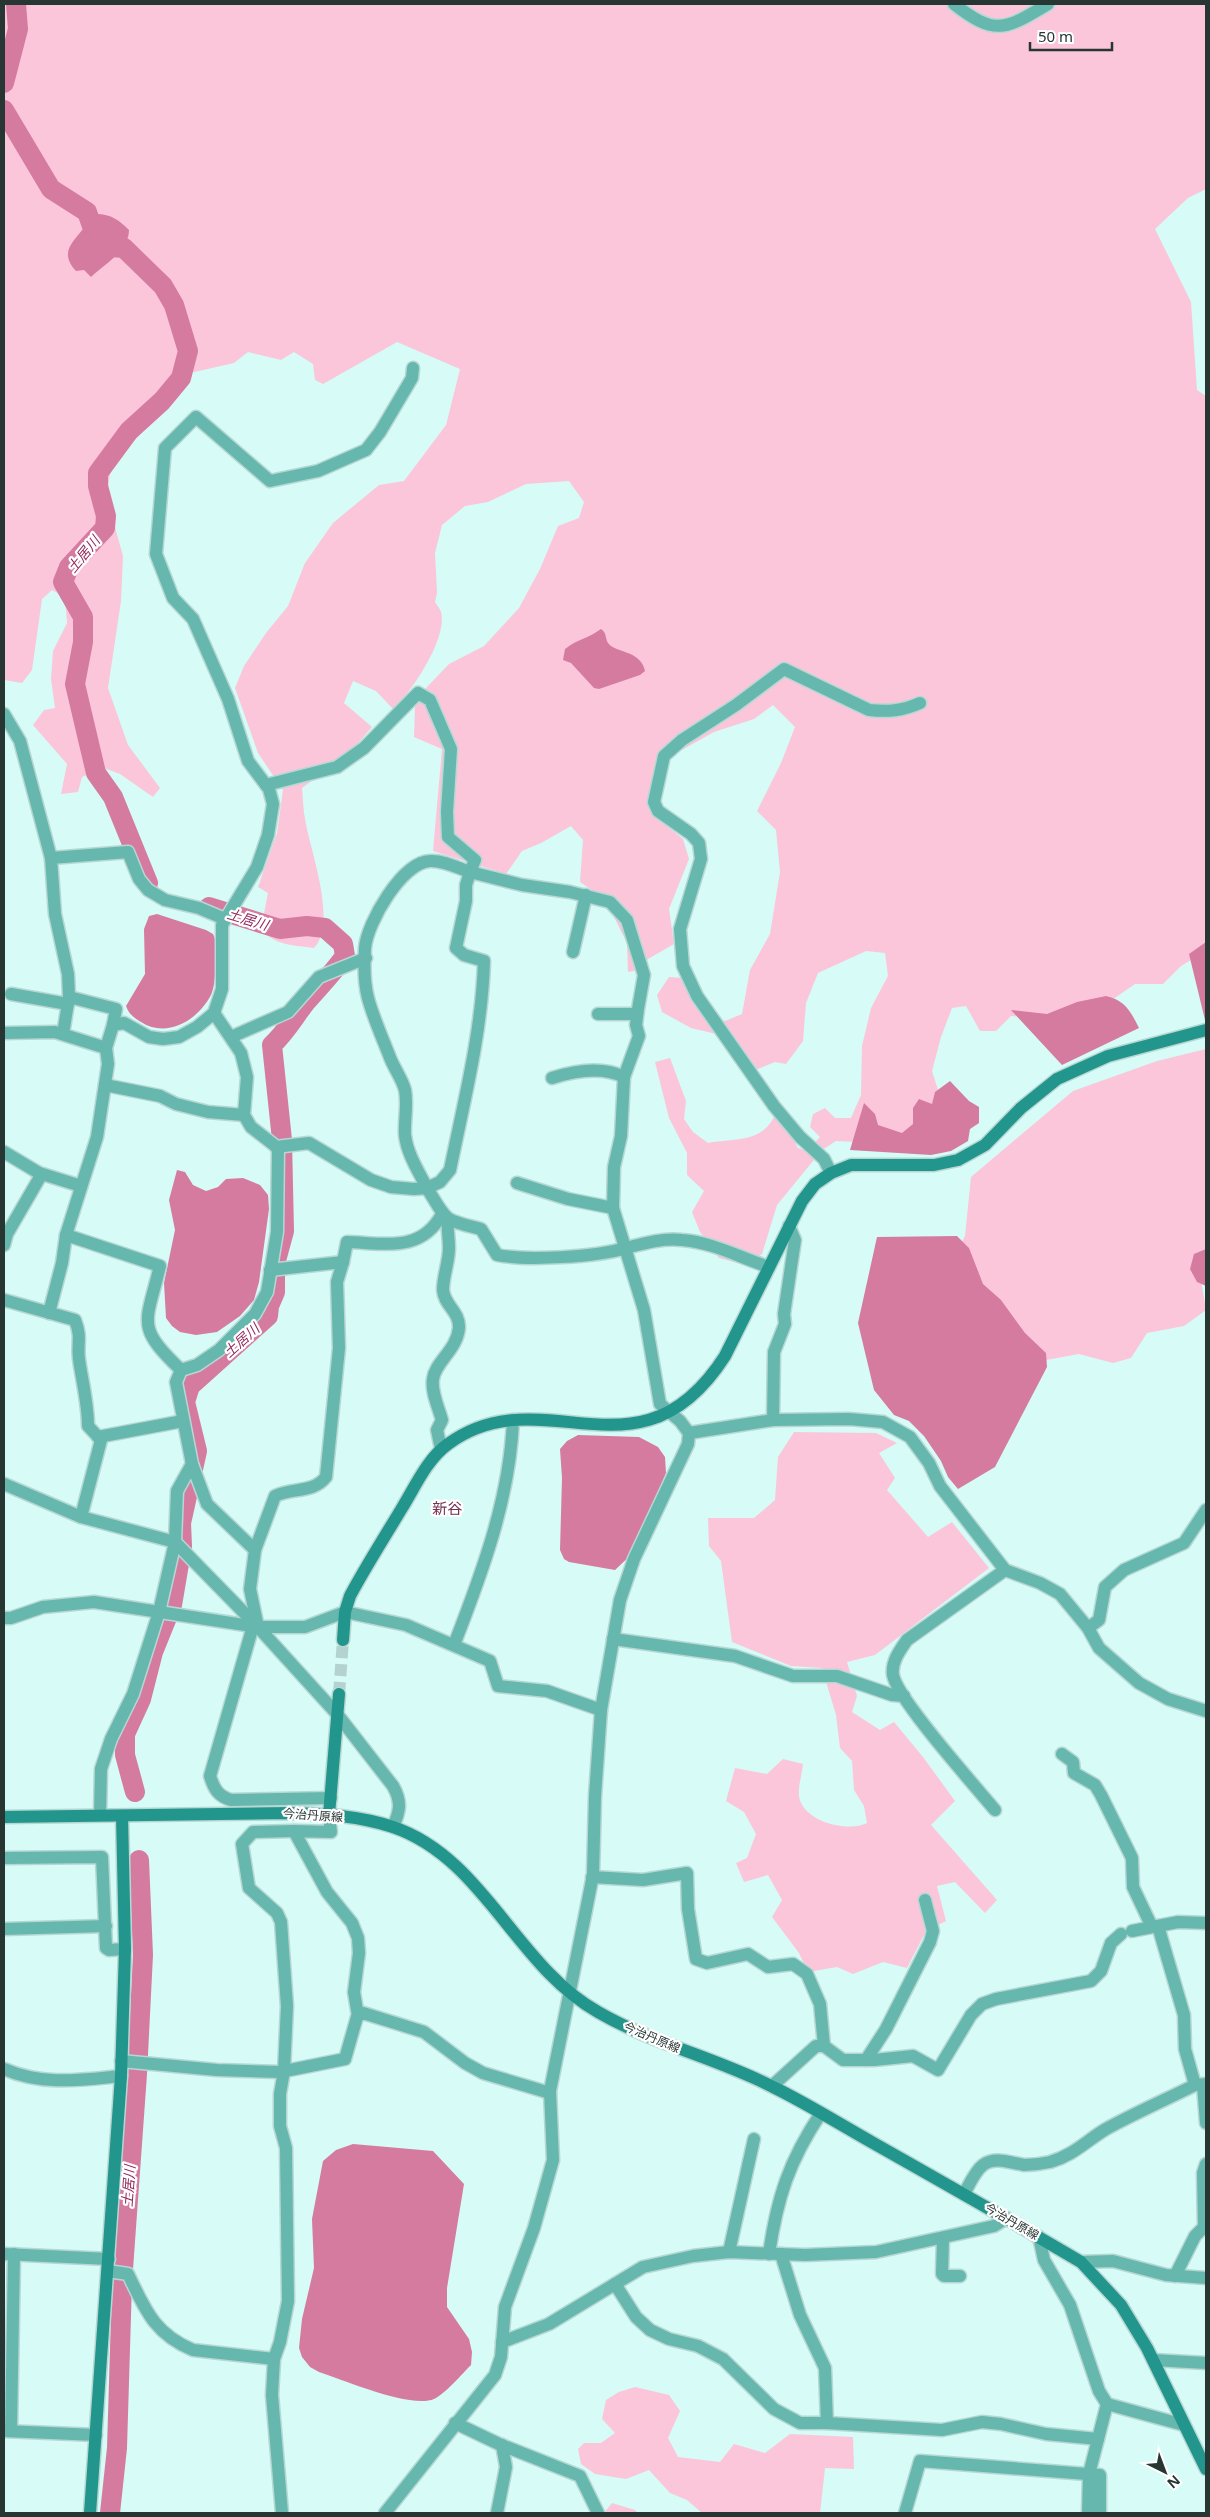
<svg xmlns="http://www.w3.org/2000/svg" width="1210" height="2517" font-family="'Noto Sans','Noto Sans JP',sans-serif">
	<style>
		.green { fill: #fbc6da }
		.water { fill: #d57ba0 }
		.lines { fill: none; stroke-linecap: round; stroke-linejoin: round }
		.river { stroke: #d57ba0; stroke-width: 20 }
		.secondary-tunnel { stroke: #b4d3cf; stroke-width: 12; stroke-dasharray: 12 6; stroke-linecap: butt }
		.street-casing { stroke: #b7d7d3; stroke-width: 15 }
		.secondary-casing { stroke: #b7d7d3; stroke-width: 15 }
		.street { stroke: #66b8af; stroke-width: 12 }
		.secondary { stroke: #22958c; stroke-width: 12 }
		.labels { text-anchor: middle; dominant-baseline: central; stroke-width: 4.5; stroke-linejoin: round; paint-order: stroke }
		.street-label { font-size: 12px; fill: #273533; stroke: #fff }
		.water-label { font-size: 14px; font-style: italic; fill: #92275c; stroke: #fff }
		.quarter-label { font-size: 15px; fill: #763350; stroke: #fff }
	</style>
	<rect width="100%" height="100%" fill="#d7fbf6"/>
	<g class="green">
		<path d="M 4,4 L 1206,4 L 1206,189 L 1188,198 L 1155,229 L 1191,302 L 1197,390 L 1206,396 L 1206,951 L 1181,966 L 1163,984 L 1135,984 L 1109,1002 L 1046,1019 L 1011,1016 L 996,1031 L 980,1031 L 966,1006 L 952,1008 L 941,1037 L 932,1071 L 939,1093 C 930,1107 920,1133 903,1139 C 889,1144 851,1142 836,1141 L 822,1150 L 777,1205 L 762,1254 L 746,1265 L 719,1258 L 700,1232 L 692,1212 L 704,1191 L 687,1175 L 687,1153 L 669,1118 L 655,1062 L 670,1058 L 686,1101 L 684,1119 L 693,1132 L 708,1143 C 734,1138 761,1143 774,1117 L 786,1124 L 798,1148 L 807,1151 L 820,1137 L 810,1127 L 813,1114 L 825,1108 L 835,1118 L 851,1118 L 861,1095 L 862,1046 L 871,1008 L 888,976 L 885,953 L 866,951 L 818,973 L 806,1003 L 803,1041 L 786,1064 L 775,1062 L 753,1071 L 733,1038 L 691,1028 L 662,1012 L 657,995 L 669,977 L 684,978 L 699,1011 L 725,1021 L 742,1014 L 750,970 L 770,934 L 780,872 L 776,830 L 757,811 L 781,763 L 795,727 L 773,705 L 754,719 L 714,732 L 655,765 L 652,814 L 683,839 L 689,859 L 669,909 L 674,944 L 648,959 L 639,970 L 628,972 L 627,943 L 605,899 L 580,882 L 583,840 L 571,826 L 541,843 L 522,851 L 506,874 L 433,851 L 442,749 L 414,737 L 415,707 L 427,687 L 449,664 L 484,646 L 519,608 L 540,569 L 558,526 L 579,518 L 584,502 L 569,481 L 526,484 L 488,502 L 465,506 L 442,525 L 435,553 L 437,593 L 435,602 C 437,605 440,609 441,612 C 448,638 411,693 393,709 L 376,691 L 353,681 L 344,703 L 372,727 L 348,755 L 302,788 C 303,798 303,809 305,819 C 310,850 338,923 314,948 C 294,945 275,946 261,929 L 268,893 L 258,887 L 277,833 L 283,790 L 258,753 L 235,688 L 244,666 L 266,633 L 288,606 L 305,563 L 333,523 L 379,485 L 404,481 L 446,425 L 460,369 L 397,342 L 323,384 L 315,380 L 313,364 L 294,352 L 281,360 L 248,352 L 234,363 L 190,373 L 165,409 L 125,450 L 111,469 L 108,487 L 113,520 L 123,556 L 121,601 L 108,688 L 128,745 L 160,788 L 153,797 L 120,774 L 104,768 L 82,777 L 78,792 L 61,794 L 67,764 L 33,725 L 44,710 L 55,708 L 51,679 L 53,651 L 67,623 L 65,597 L 52,590 L 42,599 L 32,670 L 22,683 L 4,680 Z"/>
		<path d="M 1206,1049 L 1206,1261 L 1199,1267 L 1206,1310 L 1184,1326 L 1147,1333 L 1131,1358 L 1113,1363 L 1079,1354 L 1035,1362 L 953,1258 L 965,1236 L 971,1177 L 1073,1091 L 1157,1061 Z"/>
		<path d="M 794,1432 L 876,1433 L 897,1443 L 879,1453 L 895,1478 L 887,1490 L 928,1537 L 952,1522 L 989,1568 L 875,1655 L 847,1662 L 857,1696 L 852,1712 L 880,1730 L 894,1722 L 923,1757 L 955,1801 L 931,1825 L 997,1900 L 985,1913 L 955,1882 L 937,1886 L 946,1921 L 926,1931 L 907,1968 L 883,1962 L 853,1974 L 837,1967 L 808,1972 L 799,1953 L 772,1917 L 782,1900 L 768,1875 L 744,1882 L 736,1863 L 747,1858 L 756,1834 L 744,1812 L 726,1801 L 735,1768 L 767,1774 L 783,1759 L 803,1764 C 802,1774 798,1786 799,1796 C 802,1821 847,1833 867,1823 L 864,1806 L 854,1790 L 852,1761 L 840,1748 L 836,1715 L 822,1668 L 791,1666 L 732,1642 L 721,1561 L 709,1546 L 708,1518 L 754,1518 L 775,1500 L 778,1457 Z"/>
		<path d="M 635,2387 L 669,2395 L 680,2411 L 668,2438 L 678,2457 L 720,2462 L 734,2444 L 765,2453 L 790,2434 L 853,2437 L 854,2469 L 825,2468 L 820,2513 L 702,2513 L 687,2500 L 670,2493 L 649,2470 L 626,2479 L 595,2474 L 581,2464 L 578,2449 L 584,2443 L 601,2443 L 615,2433 L 602,2419 L 606,2400 L 619,2392 Z"/>
		<path d="M 612,2503 L 635,2510 L 638,2513 L 604,2513 Z"/>
	</g>
	<g class="water">
		<path d="M 98,214 C 112,215 119,220 129,230 C 129,250 105,264 91,277 L 84,270 L 76,271 C 58,251 74,242 86,225 L 85,222 Z"/>
		<path d="M 601,629 C 607,633 605,638 608,643 C 615,653 641,650 645,671 L 640,675 L 599,689 L 594,688 L 571,663 L 563,660 L 565,649 C 576,640 589,638 601,629 Z"/>
		<path d="M 157,914 L 206,930 L 213,934 L 216,941 C 215,955 217,983 211,995 C 198,1020 167,1039 141,1022 C 133,1017 129,1014 126,1006 L 145,974 L 144,929 L 149,916 Z"/>
		<path d="M 1206,942 L 1206,1020 L 1205,1020 L 1189,954 Z"/>
		<path d="M 1106,996 C 1125,1000 1131,1012 1139,1028 L 1062,1065 L 1011,1010 L 1047,1014 L 1077,1002 Z"/>
		<path d="M 950,1081 L 969,1101 L 979,1107 L 979,1123 L 970,1129 L 968,1141 L 951,1151 L 931,1155 L 850,1150 L 864,1103 L 875,1114 L 878,1125 L 902,1133 L 913,1124 L 913,1108 L 919,1099 L 932,1104 L 935,1092 Z"/>
		<path d="M 177,1170 L 185,1172 L 193,1185 L 206,1191 L 218,1187 L 226,1179 L 243,1178 L 260,1185 L 268,1195 L 269,1209 L 259,1282 L 254,1300 L 240,1316 L 217,1332 L 196,1335 L 180,1332 L 172,1326 L 166,1318 L 164,1283 L 175,1230 L 169,1200 Z"/>
		<path d="M 957,1236 L 969,1248 L 983,1284 L 1001,1300 L 1025,1333 L 1046,1353 L 1047,1367 L 995,1467 L 958,1489 L 948,1477 L 941,1461 L 924,1436 L 909,1421 L 894,1415 L 874,1390 L 858,1323 L 877,1237 Z"/>
		<path d="M 1206,1249 L 1206,1286 L 1197,1282 L 1190,1269 L 1194,1254 Z"/>
		<path d="M 578,1435 L 639,1437 L 658,1447 L 665,1457 L 666,1473 L 635,1551 L 615,1570 L 569,1562 L 564,1559 L 560,1550 L 562,1478 L 560,1449 L 567,1441 Z"/>
		<path d="M 353,2144 L 433,2151 L 464,2184 L 447,2288 L 447,2307 L 469,2339 L 472,2352 L 471,2365 C 462,2374 445,2394 434,2399 C 411,2409 344,2380 319,2372 L 310,2367 L 302,2357 L 299,2348 L 302,2319 L 314,2268 L 312,2219 L 323,2161 L 336,2150 Z"/>
	</g>
	<g class="lines">
		<g class="river">
			<path d="M 4,83 L 18,29 L 16,4"/>
			<path d="M 4,110 L 51,189 L 87,212 L 99,246 L 124,248 L 163,286 L 174,305 L 188,351 L 181,378 L 162,401 L 129,431 L 98,473 L 98,486 L 106,516 L 105,528 L 69,567 L 63,582 L 83,617 L 83,642 L 75,684 L 96,773 L 113,797 L 148,883"/>
			<path d="M 135,1792 L 125,1755 L 125,1734 L 141,1699 L 153,1652 L 172,1605 L 182,1546 L 181,1523 L 197,1451 L 185,1402 L 190,1386 L 268,1316 L 269,1306 L 275,1292 L 275,1264 L 284,1231 L 282,1140 L 272,1045 C 287,1031 294,1017 306,1002 C 319,987 333,973 345,956 L 343,944 L 325,928 L 307,926 L 280,929 L 209,907"/>
			<path d="M 110,2513 L 117,2448 L 122,2283 L 137,2074 L 143,1955 L 139,1860"/>
		</g>
		<path class="secondary-tunnel" d="M 339,1694 L 343,1640"/>
		<g class="street-casing">
			<g id="street">
				<path d="M 954,4 C 996,37 1006,29 1048,4"/>
				<path d="M 4,714 L 20,741 L 51,858"/>
				<path d="M 266,785 L 337,767 L 364,748 L 418,693 L 430,700 L 451,749 L 447,812 L 448,837 L 475,860 L 470,872 C 458,868 443,860 430,861 C 402,862 367,923 365,948 C 364,964 364,983 368,998 C 373,1017 382,1037 389,1055 C 393,1067 402,1078 405,1090 C 408,1105 404,1120 405,1135 C 407,1154 419,1172 427,1188 L 440,1182 L 450,1170 C 464,1101 482,1032 484,961 L 464,955 L 456,948 L 466,901 L 466,885 L 470,872 L 522,885 L 570,892 L 610,902 L 627,920 L 644,975 L 638,1009 L 636,1025 L 639,1036 L 624,1077 L 621,1136 L 614,1167 L 613,1208 L 644,1310 L 660,1404 L 680,1421 L 689,1433 L 688,1444 L 634,1559 L 620,1600 L 601,1710 L 595,1796 L 593,1875 L 550,2091 L 553,2160 L 534,2228 L 505,2307 L 501,2357 L 495,2375 L 385,2513"/>
				<path d="M 573,952 L 586,895"/>
				<path d="M 11,994 L 68,1004"/>
				<path d="M 69,997 L 116,1009 L 113,1025"/>
				<path d="M 598,1014 L 637,1014"/>
				<path d="M 4,1033 L 55,1032 L 106,1048"/>
				<path d="M 63,1034 L 69,997 L 68,974 L 55,914 L 51,858 L 128,852 L 139,879 L 148,890 L 165,900 L 199,908 L 225,919"/>
				<path d="M 231,1037 L 288,1012 L 319,977 L 366,958"/>
				<path d="M 552,1078 C 574,1071 602,1066 624,1077"/>
				<path d="M 105,1085 L 160,1096 L 176,1104 L 208,1112 L 244,1115"/>
				<path d="M 276,1147 L 309,1143 L 371,1180 L 391,1187 L 414,1189 L 427,1188 C 448,1222 442,1219 481,1229 L 497,1255 C 528,1261 596,1257 626,1248 C 645,1243 662,1238 682,1240 C 712,1242 741,1258 769,1267"/>
				<path d="M 4,1152 L 39,1173 L 40,1177 L 7,1234 L 4,1245"/>
				<path d="M 39,1173 L 81,1186"/>
				<path d="M 831,1173 L 824,1159 L 800,1137 L 774,1106 L 697,996 L 683,966 L 680,929 L 701,859 L 699,843 L 691,834 L 658,811 L 654,802 L 664,756 L 682,740 L 736,705 L 784,669 L 869,710 C 888,712 902,711 920,703"/>
				<path d="M 517,1183 L 568,1199 L 613,1208"/>
				<path d="M 270,1270 L 343,1262 L 347,1242 C 385,1243 421,1253 442,1214"/>
				<path d="M 4,1300 L 75,1320 C 82,1338 77,1342 79,1359 C 82,1381 88,1403 88,1426 L 101,1440 L 81,1517"/>
				<path d="M 49,1313 L 62,1263 L 66,1235"/>
				<path d="M 181,1370 C 135,1326 146,1324 160,1266 L 66,1235 L 97,1137 L 108,1064 L 106,1048 L 113,1025 L 124,1023 L 149,1037 L 163,1039 L 179,1037 L 197,1027 L 214,1013 L 222,989 L 222,925 L 257,867 L 268,835 L 273,804 L 269,789 L 248,761 L 228,699 L 193,619 L 173,598 L 156,554 L 165,448 L 196,417 L 270,481 L 318,471 L 366,450 L 380,432 L 412,378 L 413,368"/>
				<path d="M 181,1370 L 197,1365 L 219,1350 L 255,1314 L 267,1292 L 277,1232 L 278,1148 L 251,1127 L 244,1115 L 247,1077 L 241,1053 L 214,1013"/>
				<path d="M 181,1370 L 176,1382 L 192,1464 L 207,1504 L 255,1550 L 250,1589 L 258,1627"/>
				<path d="M 773,1420 L 774,1352 L 785,1324 L 784,1314 L 795,1240 L 789,1226"/>
				<path d="M 689,1433 L 773,1420 L 849,1419 L 883,1422 L 910,1437 L 929,1463 L 940,1486 L 1005,1570 L 1040,1583 L 1060,1594 L 1088,1628 L 1099,1648 L 1139,1683 L 1168,1699 L 1206,1711"/>
				<path d="M 98,1437 L 183,1421"/>
				<path d="M 441,1449 L 437,1430 L 442,1420 C 438,1406 431,1392 433,1379 C 435,1362 457,1350 459,1328 C 460,1312 444,1305 443,1290 C 443,1276 449,1262 449,1248 C 449,1238 447,1230 448,1221"/>
				<path d="M 4,1484 L 81,1517 L 175,1542 L 258,1627 L 305,1627 L 345,1612 L 406,1625 L 490,1661 L 498,1686 L 547,1691 L 601,1710"/>
				<path d="M 255,1550 L 275,1496 C 293,1487 312,1494 326,1477 L 339,1348 L 337,1282 L 343,1262"/>
				<path d="M 4,1618 L 11,1618 L 43,1607 L 94,1602 L 258,1627 L 337,1714 L 393,1786 C 402,1802 400,1811 393,1827"/>
				<path d="M 253,1626 L 210,1776 C 214,1789 218,1796 231,1800 L 331,1798"/>
				<path d="M 1088,1628 L 1099,1620 L 1105,1587 L 1124,1570 L 1184,1543 L 1206,1510"/>
				<path d="M 613,1639 L 735,1656 L 793,1676 L 837,1676 L 892,1695 L 904,1696"/>
				<path d="M 454,1645 C 482,1573 510,1498 513,1420"/>
				<path d="M 1062,1754 L 1073,1762 L 1074,1773 L 1095,1785 L 1101,1795 L 1132,1858 L 1133,1887 L 1152,1927"/>
				<path d="M 995,1810 C 976,1787 897,1699 893,1675 C 891,1662 900,1650 907,1640 L 1005,1570"/>
				<path d="M 100,1815 L 101,1769 L 111,1739 L 133,1694 L 159,1612 L 175,1542 L 177,1491 L 192,1464"/>
				<path d="M 329,1815 L 331,1832 L 294,1831 L 327,1892 L 352,1923 L 358,1938 L 359,1953 L 354,1992 L 358,2016"/>
				<path d="M 4,1858 L 102,1857 L 106,1948 L 109,1950 L 125,1949"/>
				<path d="M 592,1877 L 643,1880 L 687,1873 L 688,1909 L 696,1959 L 707,1963 L 748,1954 L 768,1967 L 793,1964 L 807,1974 L 820,2004 L 824,2046"/>
				<path d="M 1158,1926 L 1184,2015 L 1185,2049 L 1195,2085"/>
				<path d="M 4,1929 L 106,1926"/>
				<path d="M 1132,1931 L 1178,1922 L 1206,1923"/>
				<path d="M 866,2060 L 886,2029 L 930,1942 L 933,1931 L 925,1900"/>
				<path d="M 121,2061 L 217,2070 L 280,2072 L 345,2059 L 357,2017 L 363,2013 L 424,2032 L 465,2063 L 483,2073 L 550,2093"/>
				<path d="M 4,2069 C 43,2086 80,2080 121,2076"/>
				<path d="M 1203,2085 L 1206,2123"/>
				<path d="M 772,2086 L 816,2046 L 824,2046 L 843,2060 L 874,2060 L 913,2056 L 938,2070 L 971,2015 L 982,2004 L 996,1999 L 1091,1981 L 1101,1971 L 1111,1943 L 1121,1934"/>
				<path d="M 964,2194 C 969,2185 975,2171 983,2165 C 995,2156 1011,2163 1024,2165 C 1033,2165 1041,2164 1050,2162 C 1074,2155 1086,2141 1106,2129 C 1135,2113 1165,2100 1195,2085 L 1206,2084"/>
				<path d="M 1039,2237 L 1044,2260 L 1070,2305 L 1099,2391 L 1107,2404"/>
				<path d="M 943,2238 L 942,2274 L 944,2276 L 960,2276"/>
				<path d="M 729,2252 L 754,2139"/>
				<path d="M 4,2254 L 109,2259"/>
				<path d="M 769,2254 C 777,2198 789,2161 821,2113"/>
				<path d="M 1081,2262 L 1113,2261 L 1166,2275 L 1206,2278"/>
				<path d="M 108,2271 L 128,2274 C 145,2309 154,2334 193,2350 L 274,2359"/>
				<path d="M 1175,2276 L 1195,2236 L 1204,2227 L 1203,2173 L 1206,2164"/>
				<path d="M 615,2284 L 636,2317 L 650,2330 L 669,2339 L 698,2346 L 723,2359 L 774,2409 L 800,2423 L 827,2423 L 825,2368 L 800,2315 L 781,2254"/>
				<path d="M 502,2342 L 549,2324 L 643,2267 L 693,2256 L 729,2252 L 805,2255 L 876,2252 L 994,2226 L 1007,2218"/>
				<path d="M 1153,2360 L 1206,2363"/>
				<path d="M 455,2423 L 499,2444 L 580,2476 L 598,2513"/>
				<path d="M 827,2423 L 942,2430 L 982,2422 L 1001,2424 L 1046,2434 L 1098,2439"/>
				<path d="M 4,2431 L 96,2435"/>
				<path d="M 11,2431 L 14,2254"/>
				<path d="M 282,2513 L 272,2395 L 274,2359 L 280,2342 L 288,2301 L 286,2148 L 280,2126 L 280,2094 L 284,2071 L 287,2006 L 281,1922 L 277,1913 L 249,1888 L 242,1844 L 253,1832 L 294,1831"/>
				<path d="M 497,2513 L 506,2467 L 502,2445"/>
				<path d="M 905,2513 L 920,2461 L 1100,2475 L 1100,2513"/>
				<path d="M 1088,2513 L 1089,2474 L 1107,2404 L 1184,2425"/>
			</g>
		</g>
		<g class="secondary-casing">
			<g id="secondary">
				<path d="M 343,1640 L 345,1612 L 350,1596 C 366,1566 384,1538 402,1508 C 415,1487 427,1459 448,1444 C 544,1374 639,1490 725,1356 L 802,1201 L 815,1184 L 831,1173 L 851,1165 L 934,1165 L 958,1160 L 985,1145 L 1021,1108 L 1057,1079 L 1108,1056 L 1206,1030"/>
				<path d="M 329,1815 L 339,1694"/>
				<path d="M 4,1817 L 291,1813 C 325,1814 360,1816 393,1827 C 484,1858 516,1966 598,2012 C 653,2044 717,2058 773,2087 C 808,2104 841,2125 875,2144 C 944,2183 1013,2222 1081,2262 L 1121,2305 L 1147,2348 L 1206,2469"/>
				<path d="M 90,2513 L 121,2076 L 125,1949 L 122,1816"/>
			</g>
		</g>
		<use href="#street" class="street"/>
		<use href="#secondary" class="secondary"/>
	</g>
	<g class="labels">
		<g class="street-label">
			<text transform="translate(313 1815) rotate(4)">今治丹原線</text>
			<text transform="translate(652 2037) rotate(23)">今治丹原線</text>
			<text transform="translate(1012 2221) rotate(30)">今治丹原線</text>
		</g>
		<g class="water-label">
			<text transform="translate(83 554) rotate(-51)">土居川</text>
			<text transform="translate(248 919) rotate(17)">土居川</text>
			<text transform="translate(241 1340) rotate(-42)">土居川</text>
			<text transform="translate(128 2186) rotate(-86)">土居川</text>
		</g>
		<g class="quarter-label">
			<text x="447" y="1508">新谷</text>
		</g>
	</g>
	<rect width="1210" height="2517" fill="none" stroke="#273533" stroke-width="10"/>
	<g transform="translate(1165 2472) rotate(138)" stroke="#ffffff" stroke-width="4" paint-order="stroke">
	<path d="M0-4L9 19L0 12L-9 19Z" fill="#273533"/>
	<text y="-8" font-size="14" font-weight="bold" text-anchor="middle" fill="#273533">N</text>
	</g>
	<path d="M1030 42v8h82v-8" fill="none" stroke="#273533" stroke-width="2.5"/>
	<text x="1038" y="42" font-size="15" fill="#273533" stroke="#ffffff" stroke-width="4" paint-order="stroke">50 m</text>
</svg>
